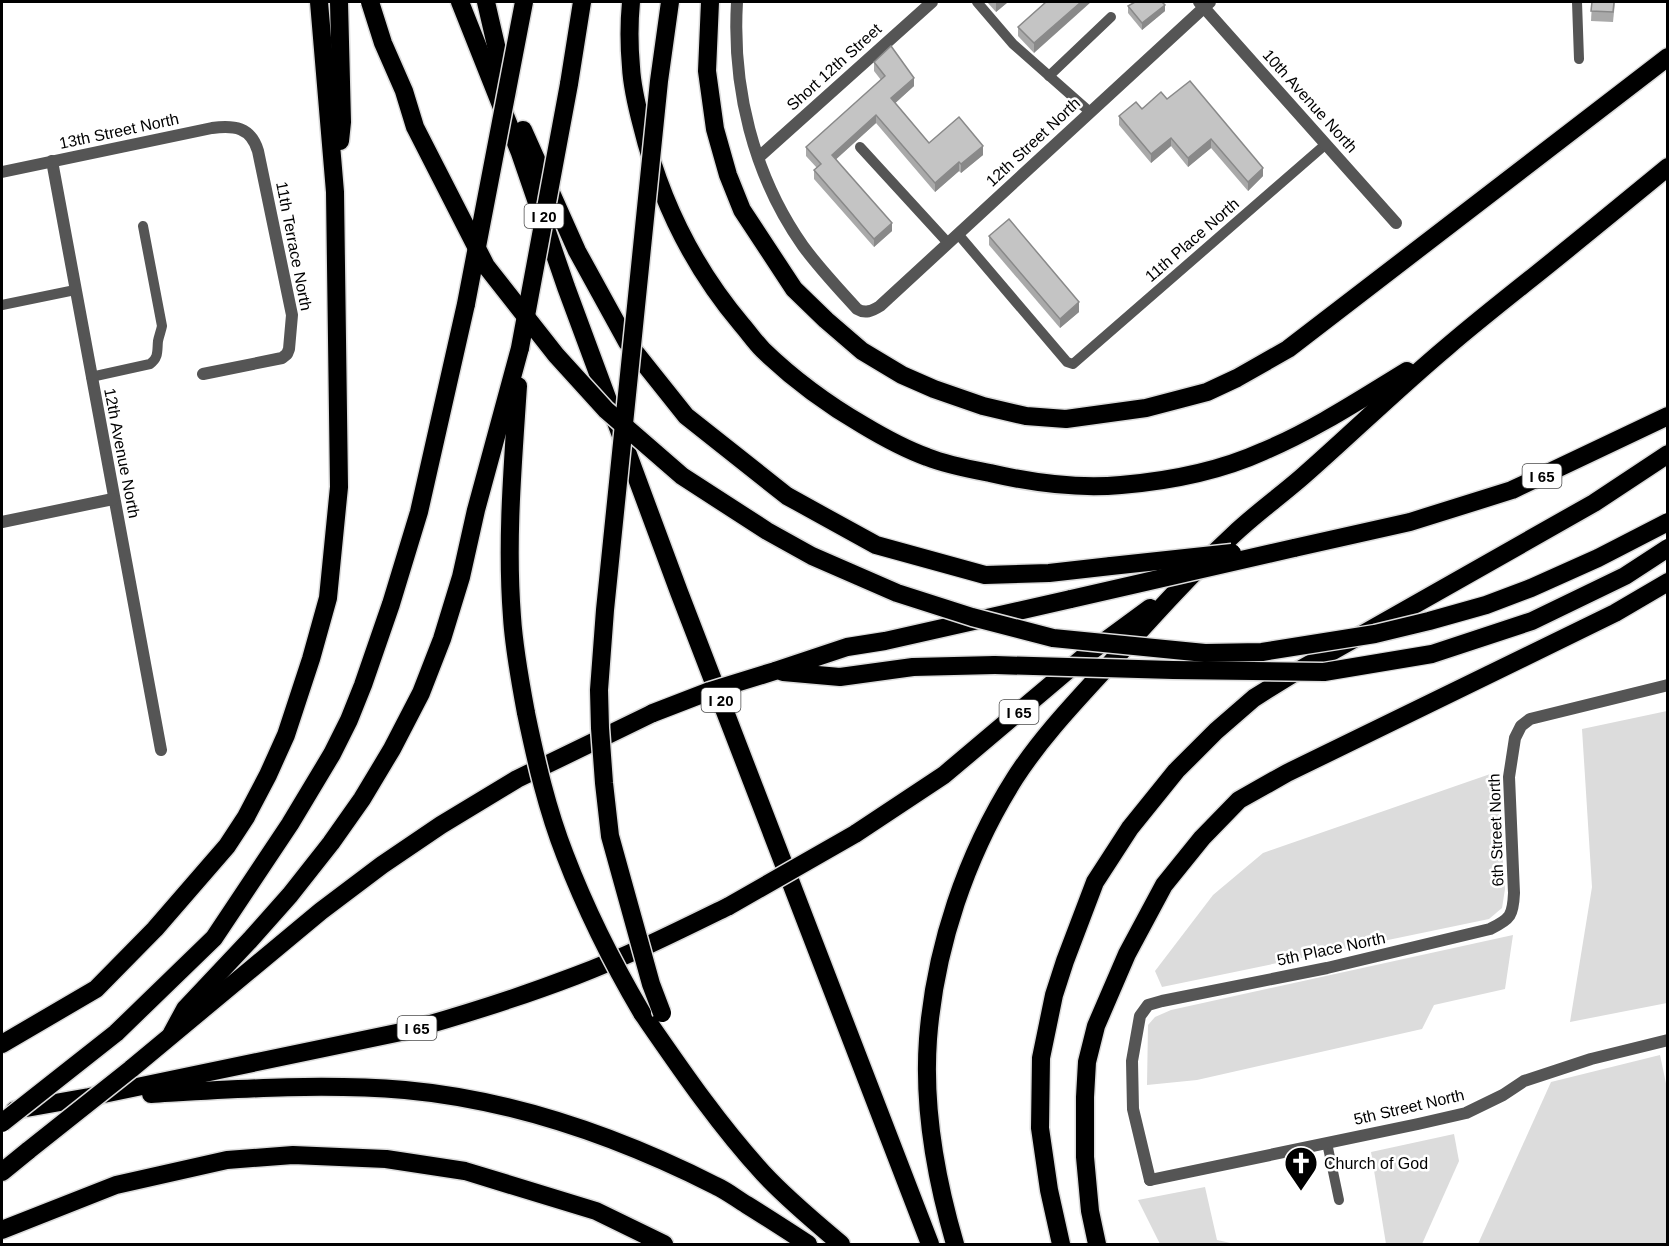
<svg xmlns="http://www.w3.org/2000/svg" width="1669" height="1246" font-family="Helvetica,sans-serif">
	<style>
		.green { fill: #dcdcdc }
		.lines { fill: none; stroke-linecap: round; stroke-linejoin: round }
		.motorway-casing { stroke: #dbdbdb; stroke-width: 21 }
		.service { stroke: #555; stroke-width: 10 }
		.minor { stroke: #555; stroke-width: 12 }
		.tertiary { stroke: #555; stroke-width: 12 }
		.motorway { stroke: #000; stroke-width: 18 }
		.motorway-bridge-casing { stroke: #dbdbdb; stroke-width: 21; stroke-linecap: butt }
		.motorway-bridge { stroke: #000; stroke-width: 18 }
		.wall { fill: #a9a9a9 }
		.shaded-wall { fill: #898989 }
		.building { fill: #c4c4c4; stroke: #898989; stroke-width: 1.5 }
		.labels { text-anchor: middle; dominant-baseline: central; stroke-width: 5; stroke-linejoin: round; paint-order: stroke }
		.shield { fill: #fff; stroke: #4c4c4c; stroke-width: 1.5 }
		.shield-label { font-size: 15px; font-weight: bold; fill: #000 }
		.street-label { font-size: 16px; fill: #000; stroke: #fff }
		.poi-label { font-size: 16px; fill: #000; stroke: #fff; text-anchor: start }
	</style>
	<rect width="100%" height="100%" fill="#fff"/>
	<g class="green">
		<path d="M 1667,711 L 1667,1003 L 1570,1022 L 1592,887 L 1582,729 Z"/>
		<path d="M 1496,772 L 1505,889 L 1502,908 L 1489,919 L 1162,987 L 1155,971 L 1213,895 L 1263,853 Z"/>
		<path d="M 1513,935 L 1505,989 L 1434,1005 L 1422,1029 L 1197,1080 L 1147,1085 L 1148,1025 L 1155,1017 L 1171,1010 Z"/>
		<path d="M 1660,1055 L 1668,1093 L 1667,1244 L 1478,1244 L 1551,1082 Z"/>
		<path d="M 1454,1134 L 1459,1161 L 1422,1244 L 1386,1244 L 1371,1152 Z"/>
		<path d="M 1205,1187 L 1217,1240 L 1235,1244 L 1160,1244 L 1138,1200 Z"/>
	</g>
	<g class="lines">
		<g class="motorway-casing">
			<g id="motorway">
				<path d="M 339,2 L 342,122 L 340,141"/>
				<path d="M 460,2 L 520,153 L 566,287 L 679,592 L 930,1244"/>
				<path d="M 486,2 L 507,93"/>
				<path d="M 631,2 C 629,23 629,45 631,67 C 632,87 637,107 642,126 C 660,200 693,267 742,325 C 749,333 755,342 763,350 C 793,379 827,404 863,425 C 883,437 905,449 927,457 C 947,465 969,469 990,473 C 1033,483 1077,489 1121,485 C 1169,481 1220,471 1264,451 C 1314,430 1361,399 1407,371"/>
				<path d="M 710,2 L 707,71 L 715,129 L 728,175 L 742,210 L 794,289 L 826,320 L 862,351 L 902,375 L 934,389 L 983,406 L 1026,416 L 1066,419 L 1146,408 L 1207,392 L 1237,378 L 1288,349 L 1668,57"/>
				<path d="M 569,84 L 582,2"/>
				<path d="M 523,130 L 577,251 L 627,342 L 686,416 L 787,496 L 876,545 L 985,575 L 1049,573 L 1111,566"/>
				<path d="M 518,386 C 513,462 506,540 512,617 C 514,649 520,681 526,713"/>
				<path d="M 1294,548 L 1410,522 L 1512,490 L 1668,416"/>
				<path d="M 775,671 L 847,647 L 885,641 L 1071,599"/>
				<path d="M 783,672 L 840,677 L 913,667 L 995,665"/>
				<path d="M 855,834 L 944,775 L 1086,655 L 1150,608"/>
				<path d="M 642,1013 C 680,1068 718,1124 763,1173 C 787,1199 815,1222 841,1244"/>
				<path d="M 116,1033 L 214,938 L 290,824 L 332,754 L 349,720 L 363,685 L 391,604 L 419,512 L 466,304"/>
				<path d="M 172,1033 L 185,1009 L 250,940 L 290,895 L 331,843 L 362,799 L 392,749 L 421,693 L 442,639 L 461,577 L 476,510 L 520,348"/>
				<path d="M 2,1044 L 96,989 L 155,929 L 227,846 L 246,817 L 268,775 L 286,735 L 311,659 L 328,598 L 339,487 L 335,192 L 319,2"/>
				<path d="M 131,1069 L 321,911 L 382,865 L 441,825 L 517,779 L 653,713"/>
				<path d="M 151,1094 C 236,1089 320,1083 405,1090 C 514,1100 619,1137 716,1186 C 727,1191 737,1199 747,1205 C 768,1218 788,1231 808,1244"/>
				<path d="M 15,1110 L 89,1097 L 406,1031 C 463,1015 520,997 575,976 C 628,956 678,931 729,906"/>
				<path d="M 2,1172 L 29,1150"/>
				<path d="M 2,1230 L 116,1185 L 227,1160 L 293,1155 L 386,1159 L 465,1171 L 596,1211 L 664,1244"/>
				<path d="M 955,1244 C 936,1179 923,1107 928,1039 C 935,948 966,855 1015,778 C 1044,733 1082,695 1118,655 C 1155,614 1192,573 1233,535 C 1255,514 1279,497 1302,477 C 1351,434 1397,389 1447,347 C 1475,323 1504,300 1533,277 C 1578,241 1623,204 1668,167"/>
				<path d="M 1061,1244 L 1049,1190 L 1040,1128 L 1041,1058 L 1054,995 L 1065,961 L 1095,882 L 1130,828 L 1176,771 L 1216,731 L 1254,698 L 1294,673 L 1594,503 L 1668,454"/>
				<path d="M 1097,1244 L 1090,1211 L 1085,1157 L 1085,1097 L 1087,1062 L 1096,1026 L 1127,954 L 1164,885 L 1202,838 L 1239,800 L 1287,773 L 1615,613 L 1668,582"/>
			</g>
		</g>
		<g class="service">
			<path d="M 977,2 L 1013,44 L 1090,112"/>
			<path d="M 1577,2 L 1579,59"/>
			<path d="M 1049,76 L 1111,17"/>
			<path d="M 860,147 L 948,243"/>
			<path d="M 958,234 L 1067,362 L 1073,364 L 1326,144"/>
			<path d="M 2,305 L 75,290"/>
			<path d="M 91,377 L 150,364 C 159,358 157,350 158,341 C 159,336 161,331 162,326 L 143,226"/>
			<path d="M 1327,1143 L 1339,1200"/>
		</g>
		<g class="minor">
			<path d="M 737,2 C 732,87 753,175 803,246 C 819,268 838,288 857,309 C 865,314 872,311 880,306 L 1210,2"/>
			<path d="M 1199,2 L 1396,223"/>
			<path d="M 759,157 L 932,2"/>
			<path d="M 52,161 L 161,750"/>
			<path d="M 2,172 L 212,128 C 234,125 251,127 258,151 L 292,315 L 289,349 L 287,354 L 282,358 L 203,374"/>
			<path d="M 2,522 L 113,499"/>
			<path d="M 1150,1180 L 1133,1109 L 1132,1061 L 1140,1016 L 1148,1005 L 1162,1001 L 1327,968 L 1490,929 C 1511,919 1513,915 1514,893 L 1509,777 L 1515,738 L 1521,726 L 1530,719 L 1668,685"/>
		</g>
		<path class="tertiary" d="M 1150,1180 L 1418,1124 L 1466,1113 L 1503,1095 L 1524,1081 L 1591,1059 L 1668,1040"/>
		<use href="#motorway" class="motorway"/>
		<g class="motorway-bridge-casing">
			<g id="motorway-bridge">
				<path d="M 370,2 L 383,43 L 404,91 L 415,127 L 486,266 L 556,355 L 606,410 L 682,476 L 767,531 L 812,556 L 897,593 L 972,617 L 1053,638 L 1205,653 L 1262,652 L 1375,634 L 1429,621 L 1486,605 L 1531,588 L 1598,558 L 1668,522"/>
				<path d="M 466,304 L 524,2"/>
				<path d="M 520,348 L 569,84"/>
				<path d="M 1111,566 L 1232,553"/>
				<path d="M 1071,599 L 1294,548"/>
				<path d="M 995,665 L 1173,670 L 1324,672 L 1432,654 L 1532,621 L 1625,576 L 1668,548"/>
				<path d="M 526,713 C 536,761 547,809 565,855 C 586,910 612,962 642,1013"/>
				<path d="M 653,713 L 710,691 L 775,671"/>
				<path d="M 729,906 L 855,834"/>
				<path d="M 662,1013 L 651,984 L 610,836 L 604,783 L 600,728 L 599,690 L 605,610 L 659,81 L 670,2"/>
				<path d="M 2,1123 L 116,1033"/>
				<path d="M 29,1150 L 131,1069"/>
			</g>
		</g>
		<use href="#motorway-bridge" class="motorway-bridge"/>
	</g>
	<g class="wall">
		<path d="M 987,2 L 1008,2 L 996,12 Z"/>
		<path d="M 1046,2 L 1034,53 L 1018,36 L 1018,27 Z"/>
		<path d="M 1592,2 L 1615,2 L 1613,22 L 1591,21 Z"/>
		<path d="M 1128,6 L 1165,11 L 1142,30 L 1128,13 Z"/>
		<path d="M 874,62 L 914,86 L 895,103 L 929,143 L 983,155 L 961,173 L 959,171 L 935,192 L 876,123 L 836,159 L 892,231 L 874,247 L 814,179 L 814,170 L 817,168 L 806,156 L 806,147 L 881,80 L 874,71 Z"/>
		<path d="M 1167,99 L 1263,176 L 1248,191 L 1211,148 L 1188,167 L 1171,146 L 1151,163 L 1119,125 L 1119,116 Z"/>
		<path d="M 989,236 L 1079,312 L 1060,328 L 989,245 Z"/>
	</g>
	<g class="shaded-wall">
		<path d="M 997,2 L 1008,2 L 996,12 L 996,3 Z"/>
		<path d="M 1081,2 L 1091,2 L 1034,53 L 1034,43 Z"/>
		<path d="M 1165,5 L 1165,11 L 1142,30 L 1142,23 Z"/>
		<path d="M 914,78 L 914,86 L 891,107 L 891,98 Z"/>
		<path d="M 876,115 L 876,123 L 832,163 L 832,155 Z"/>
		<path d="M 1171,138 L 1171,146 L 1151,163 L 1151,154 Z"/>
		<path d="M 1211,139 L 1211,148 L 1188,167 L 1188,158 Z"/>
		<path d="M 983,146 L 983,155 L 961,173 L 961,164 Z"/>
		<path d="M 959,162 L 959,171 L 935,192 L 935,183 Z"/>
		<path d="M 1263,168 L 1263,176 L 1248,191 L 1248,182 Z"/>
		<path d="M 892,223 L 892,231 L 874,247 L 874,239 Z"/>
		<path d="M 1079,302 L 1079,312 L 1060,328 L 1060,319 Z"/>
	</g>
	<g class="building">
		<path d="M 1046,2 L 1081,2 L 1034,43 L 1018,27 Z"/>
		<path d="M 1135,2 L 1162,2 L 1165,5 L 1142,23 L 1128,6 Z"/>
		<path d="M 1592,2 L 1614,2 L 1613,12 L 1591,11 Z"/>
		<path d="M 891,46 L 914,78 L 891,98 L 929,143 L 959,117 L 983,146 L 961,164 L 959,162 L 935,183 L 876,115 L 832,155 L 892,223 L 874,239 L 814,170 L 821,164 L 806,147 L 885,76 L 874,62 Z"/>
		<path d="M 1190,81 L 1263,168 L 1248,182 L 1211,139 L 1188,158 L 1171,138 L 1151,154 L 1119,116 L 1136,102 L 1142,109 L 1161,92 L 1167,99 Z"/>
		<path d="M 1009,219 L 1079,302 L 1060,319 L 989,236 Z"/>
	</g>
	<defs>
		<g id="church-pin" transform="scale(1.725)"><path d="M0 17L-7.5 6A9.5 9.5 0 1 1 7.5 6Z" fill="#000" stroke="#fff"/><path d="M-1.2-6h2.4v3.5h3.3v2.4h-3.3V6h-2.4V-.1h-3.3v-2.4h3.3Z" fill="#fff"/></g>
	</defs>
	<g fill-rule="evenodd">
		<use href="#church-pin" x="1301" y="1163"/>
	</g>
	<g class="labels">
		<g class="shield">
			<rect x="524.5" y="204" width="39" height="24" rx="4.5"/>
			<rect x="1522.5" y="464" width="39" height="24" rx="4.5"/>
			<rect x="701.5" y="688" width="39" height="24" rx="4.5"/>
			<rect x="999.5" y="700" width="39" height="24" rx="4.5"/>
			<rect x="397.5" y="1016" width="39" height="24" rx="4.5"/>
		</g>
		<g class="shield-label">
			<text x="544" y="216">I 20</text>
			<text x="1542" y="476">I 65</text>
			<text x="721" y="700">I 20</text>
			<text x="1019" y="712">I 65</text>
			<text x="417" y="1028">I 65</text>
		</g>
		<g class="street-label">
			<text transform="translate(834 67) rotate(-42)">Short 12th Street</text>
			<text transform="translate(1310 101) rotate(48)">10th Avenue North</text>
			<text transform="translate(119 131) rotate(-12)">13th Street North</text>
			<text transform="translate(1033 142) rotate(-43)">12th Street North</text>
			<text transform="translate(1192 240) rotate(-41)">11th Place North</text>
			<text transform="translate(294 246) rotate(79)">11th Terrace North</text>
			<text transform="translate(122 453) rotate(79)">12th Avenue North</text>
			<text transform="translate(1496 830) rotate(-92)">6th Street North</text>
			<text transform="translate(1331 949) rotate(-12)">5th Place North</text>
			<text transform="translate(1409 1107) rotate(-13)">5th Street North</text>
		</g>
		<g class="poi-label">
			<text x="1324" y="1163">Church of God</text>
		</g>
	</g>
	<rect width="1669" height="1246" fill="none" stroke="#000000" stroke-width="6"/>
</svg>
